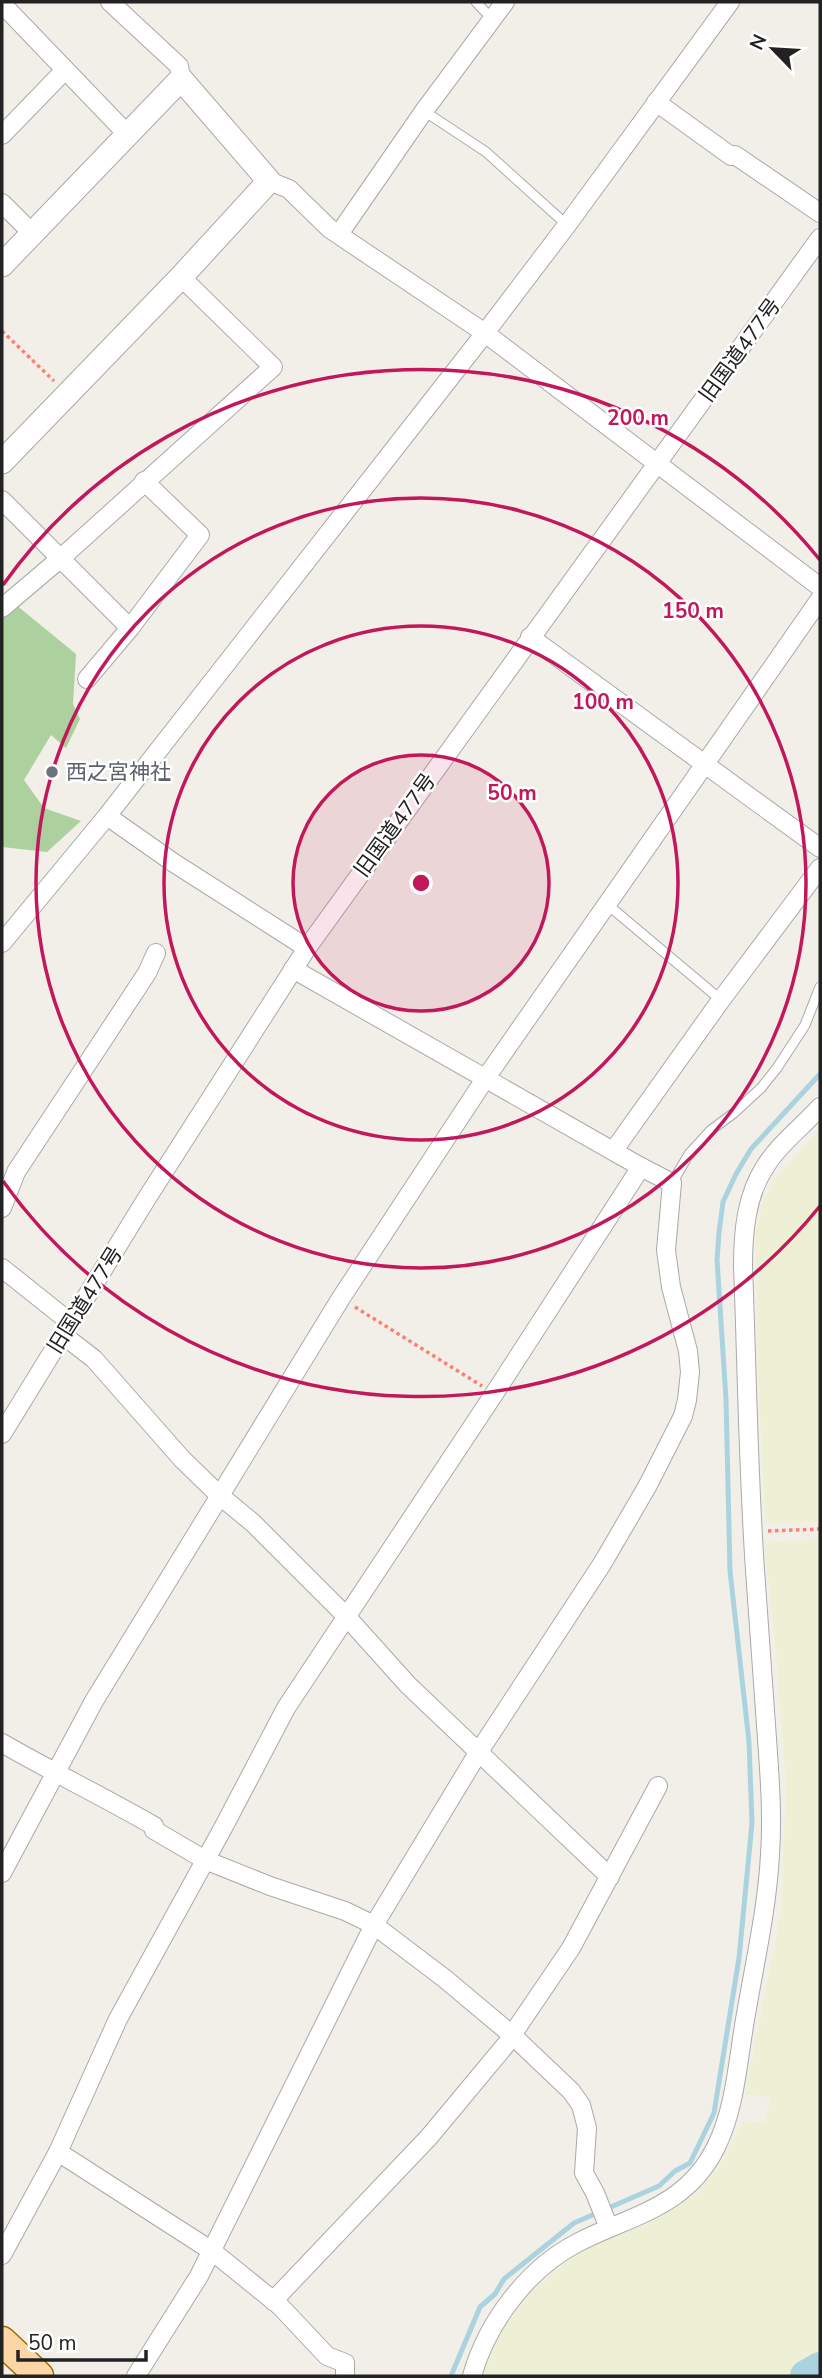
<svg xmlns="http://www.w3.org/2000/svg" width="822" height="2378" font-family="'Nunito Sans','Noto Sans JP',sans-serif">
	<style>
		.farmland { fill: #eef0d5 }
		.forest { fill: #add19e }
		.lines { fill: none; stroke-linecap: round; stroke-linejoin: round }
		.stream { stroke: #aad3df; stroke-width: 5 }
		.river { stroke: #aad3df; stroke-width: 32 }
		.service-casing { stroke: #a9a9a9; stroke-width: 11 }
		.minor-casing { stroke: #a9a9a9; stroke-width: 20 }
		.tertiary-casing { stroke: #a9a9a9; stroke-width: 25 }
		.primary-casing { stroke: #a06b00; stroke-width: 31 }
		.path { stroke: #fa8072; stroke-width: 3.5; stroke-dasharray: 3.5 3.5; stroke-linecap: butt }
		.service { stroke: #fff; stroke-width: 9 }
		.minor { stroke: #fff; stroke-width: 18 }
		.tertiary { stroke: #fff; stroke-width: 23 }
		.primary { stroke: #fcd6a4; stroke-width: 28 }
		.ring { fill: none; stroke: #c2185b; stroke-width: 3.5 }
		.worship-dot { fill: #6b7280; stroke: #fff; stroke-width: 2.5 }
		.labels { text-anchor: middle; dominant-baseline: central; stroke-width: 5; stroke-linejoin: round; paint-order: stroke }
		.street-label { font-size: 21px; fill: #222; stroke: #fff }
		.worship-label { font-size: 21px; fill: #5b616d; stroke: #fff; text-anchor: start }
		.centre { fill: #c2185b; stroke: #fff; stroke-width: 3.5 }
		.ring-label { font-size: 21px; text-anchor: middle; font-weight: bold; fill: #c2185b; stroke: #fff; stroke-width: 5; stroke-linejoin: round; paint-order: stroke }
	</style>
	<rect width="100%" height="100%" fill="#f2efe9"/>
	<g class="farmland">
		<path d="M 820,1129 L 820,1522 L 775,1524 L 765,1521 L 757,1346 L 756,1230 L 764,1199 L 774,1179 Z"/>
		<path d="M 820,1539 L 820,2347 L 809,2361 L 783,2376 L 482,2376 L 500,2333 L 530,2294 L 572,2256 L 609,2237 L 648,2224 L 694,2196 L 720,2165 L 743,2121 L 764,2122 L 771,2098 L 745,2094 L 781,1912 L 786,1786 L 776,1653 L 764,1543 Z"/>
	</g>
	<path class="forest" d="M 15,604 L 76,654 L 73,704 L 80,719 L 66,748 L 51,735 L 24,780 L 44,808 L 81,821 L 47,852 L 2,847 L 2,615 Z"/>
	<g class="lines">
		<path class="stream" d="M 451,2376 L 480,2307 L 495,2294 L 504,2279 L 574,2223 L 659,2186 L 675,2171 L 690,2163 L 714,2113 L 739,1958 L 752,1823 L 749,1742 L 730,1571 L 726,1399 L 717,1260 L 719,1233 L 723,1202 L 736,1174 L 751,1149 L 820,1074"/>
		<path class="river" d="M 806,2376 L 820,2368"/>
		<g class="service-casing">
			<g id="service">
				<path d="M 476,2 L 492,19"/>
				<path d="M 424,111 L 486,152 L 567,225"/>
				<path d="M 608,905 L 721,1000"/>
				<path d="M 672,1183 L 689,1154 L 711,1130 L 734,1113 L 761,1088 L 777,1068 L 805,1025 L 820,987"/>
			</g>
		</g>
		<g class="minor-casing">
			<g id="minor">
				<path d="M 110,2 L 179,66 L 181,79"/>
				<path d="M 5,7 L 129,136"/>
				<path d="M 656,102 L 731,156 L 735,155 L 820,213"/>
				<path d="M 2,135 L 65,70"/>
				<path d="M 269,181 L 289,189 L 330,229 L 485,333 L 820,587"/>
				<path d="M 2,203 L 33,234"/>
				<path d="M 339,234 L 424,111 L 505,2"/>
				<path d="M 2,500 L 130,628"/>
				<path d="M 2,608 L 61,558 L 273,367 L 181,277"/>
				<path d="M 530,637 L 820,848"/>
				<path d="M 87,679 L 130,628 L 200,535 L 144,481"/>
				<path d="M 107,816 L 174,863 L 307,948"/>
				<path d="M 2,943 L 107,816 L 485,333 L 567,225 L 730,2"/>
				<path d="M 614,1150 L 721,1000 L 820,868"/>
				<path d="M 2,1208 L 16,1172 L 147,973 L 156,953"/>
				<path d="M 2,1268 L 71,1323"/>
				<path d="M 63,1335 L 94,1359 L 182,1459 L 219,1495 L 253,1523 L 346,1616 L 408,1685 L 610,1877"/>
				<path d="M 2,1434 L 147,1198 L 307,948 L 820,238"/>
				<path d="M 2,1743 C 52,1772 104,1797 154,1826 L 154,1830 L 205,1860 L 270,1886 L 345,1911 L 374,1925 L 444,1978 L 512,2035 L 571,2091 L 581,2105 L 587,2128 L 584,2173 L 595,2193 L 609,2228"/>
				<path d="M 2,1873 L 94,1701 L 341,1298 L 485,1079 L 820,599"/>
				<path d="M 512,2035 L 571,1948 L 658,1786"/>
				<path d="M 58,2152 L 212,2251 L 280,2306 L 327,2356 L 345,2363 L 345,2376"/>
				<path d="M 2,2255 L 58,2152 L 118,2019 L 223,1828 L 286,1708 L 494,1394 L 641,1167 L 293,969"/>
				<path d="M 273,2301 L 429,2137 L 513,2036"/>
				<path d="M 136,2376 L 199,2276 L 374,1925 L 478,1753 L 602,1564 L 648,1485 L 683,1416 L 687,1400 L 690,1372 L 688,1351 L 671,1287 L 666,1250 L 672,1183 L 641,1167"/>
				<path d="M 472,2376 C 487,2323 527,2269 577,2243 C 631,2215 686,2208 716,2147 C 736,2107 738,2057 746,2014 C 755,1961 767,1909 770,1855 C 773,1811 769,1768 766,1725 C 762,1673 759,1622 755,1570 C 748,1469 747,1368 743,1266 C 743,1233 746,1196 765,1167 C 779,1144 802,1127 820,1107"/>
			</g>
		</g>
		<g class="tertiary-casing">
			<path id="tertiary" d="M 2,265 L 181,79 L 269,181 L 181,277 L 2,462"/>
		</g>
		<g class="primary-casing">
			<path id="primary" d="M 2,2341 L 39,2376"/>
		</g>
		<g class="path">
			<path d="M 2,331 L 54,381"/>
			<path d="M 355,1307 L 482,1386"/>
			<path d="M 768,1531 L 820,1529"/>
		</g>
		<use href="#service" class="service"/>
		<use href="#minor" class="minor"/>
		<use href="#tertiary" class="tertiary"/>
		<use href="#primary" class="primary"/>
	</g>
	<circle cx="421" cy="883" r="128" fill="#c2185b" fill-opacity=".12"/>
	<g class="ring">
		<circle cx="421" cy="883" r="128"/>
		<circle cx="421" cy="883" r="257"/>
		<circle cx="421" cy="883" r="385"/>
		<path d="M820 1206A513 513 0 0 1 3 1181M3 585A513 513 0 0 1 820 560"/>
	</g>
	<circle class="worship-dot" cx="52" cy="772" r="7"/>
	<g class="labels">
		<g class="street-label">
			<text transform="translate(740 350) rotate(-54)">旧国道477号</text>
			<text transform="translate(395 825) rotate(-54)">旧国道477号</text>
			<text transform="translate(85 1300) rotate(-58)">旧国道477号</text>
		</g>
		<g class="worship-label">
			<text x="66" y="772">西之宮神社</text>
		</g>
	</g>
	<circle cx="421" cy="883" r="10" class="centre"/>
	<g class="ring-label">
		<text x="638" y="425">200 m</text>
		<text x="693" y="618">150 m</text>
		<text x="603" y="709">100 m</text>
		<text x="512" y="800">50 m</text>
	</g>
	<rect width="822" height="2378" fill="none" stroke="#222222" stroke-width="7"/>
	<g transform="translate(773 49) rotate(295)" stroke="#ffffff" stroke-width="5" paint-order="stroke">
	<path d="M0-5L12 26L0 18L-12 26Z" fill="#222222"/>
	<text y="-10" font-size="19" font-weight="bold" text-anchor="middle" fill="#222222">N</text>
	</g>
	<path d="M18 2350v10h128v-10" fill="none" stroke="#222222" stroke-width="3.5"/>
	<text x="28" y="2350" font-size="21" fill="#222222" stroke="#ffffff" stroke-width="5" paint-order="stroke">50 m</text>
</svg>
